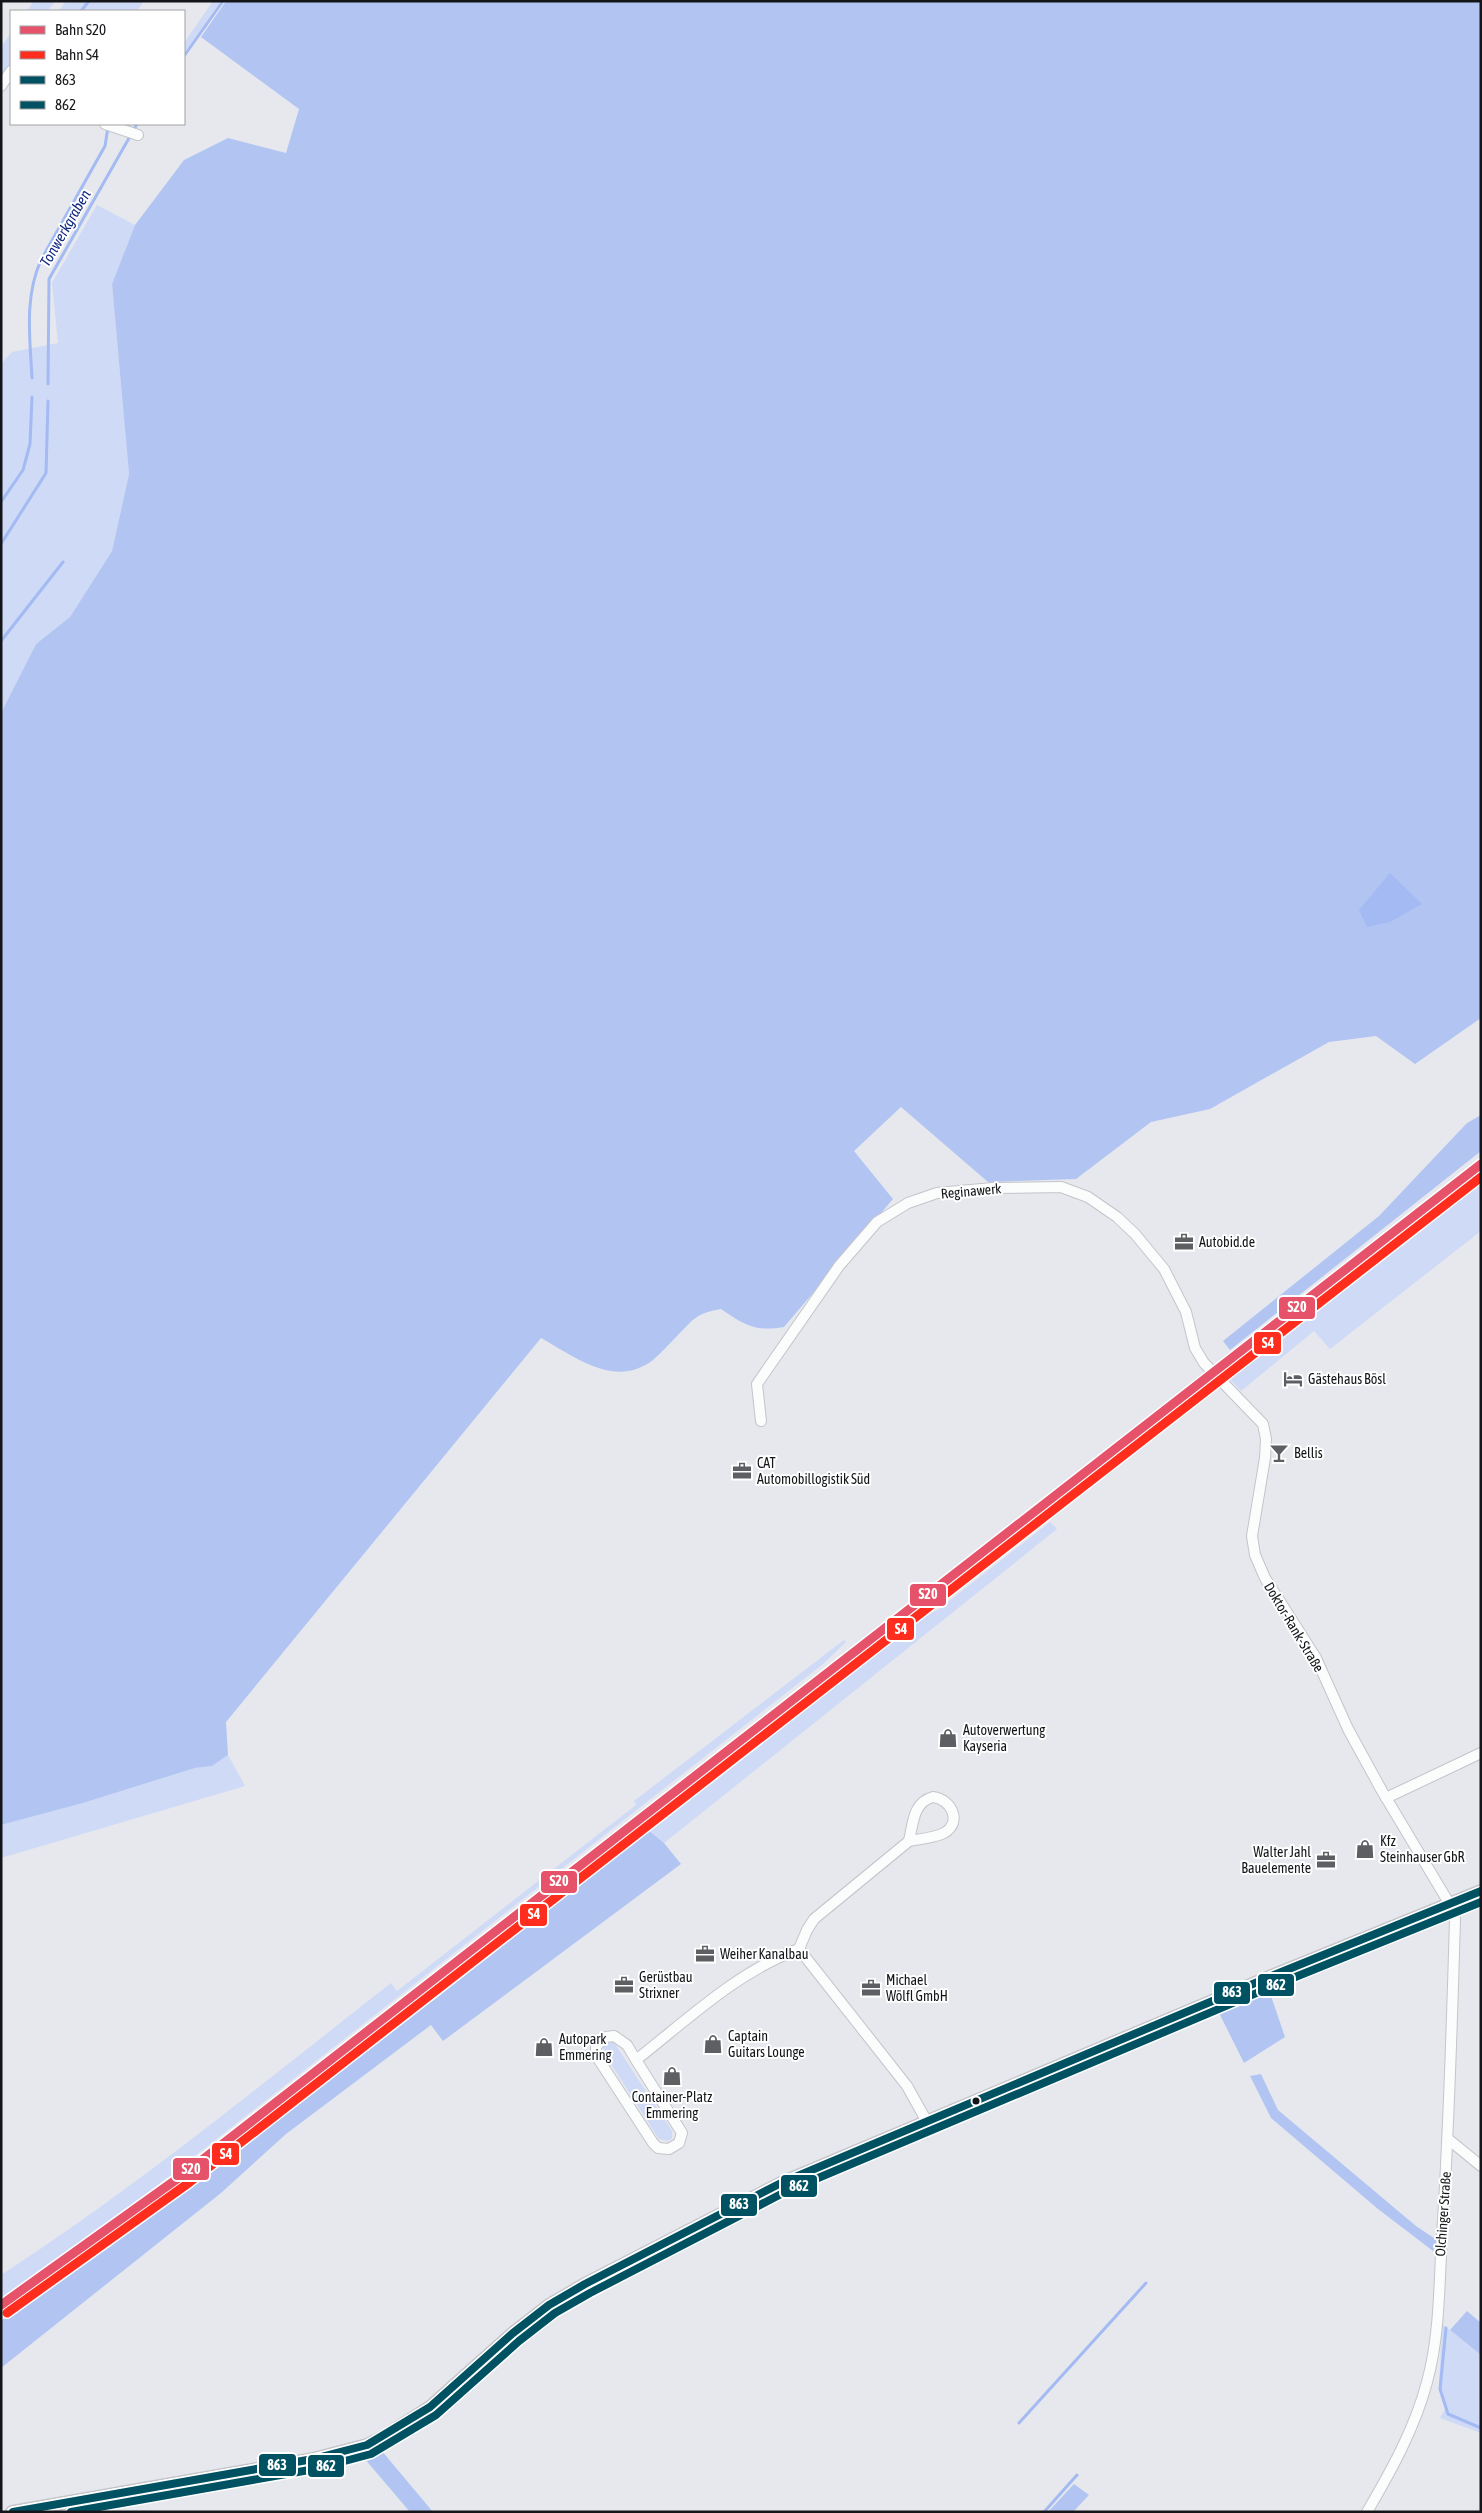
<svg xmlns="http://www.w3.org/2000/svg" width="1482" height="2513" font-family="'Asap Condensed',sans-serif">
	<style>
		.green { fill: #cedaf6 }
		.forest { fill: #b2c5f2 }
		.water { fill: #a3baf2 }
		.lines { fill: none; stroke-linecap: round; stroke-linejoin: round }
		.stream { stroke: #a3baf2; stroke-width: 3 }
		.minor-casing { stroke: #c4c5ca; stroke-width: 12 }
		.tertiary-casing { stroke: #c4c5ca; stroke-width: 14 }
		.minor { stroke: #fbfcfc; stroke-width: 10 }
		.tertiary { stroke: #fbfcfc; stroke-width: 11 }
		.bus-1-casing { stroke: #fff; stroke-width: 11 }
		.bus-2-casing { stroke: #fff; stroke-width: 11 }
		.bus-1 { stroke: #005262; stroke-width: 8 }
		.bus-2 { stroke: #005262; stroke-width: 8 }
		.rail-1-casing { stroke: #fff; stroke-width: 12 }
		.rail-2-casing { stroke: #fff; stroke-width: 12 }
		.rail-1 { stroke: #e7526b; stroke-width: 9 }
		.rail-2 { stroke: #ff2d1d; stroke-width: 9 }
		.bus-dot { fill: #131518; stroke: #fff; stroke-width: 2 }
		.labels { text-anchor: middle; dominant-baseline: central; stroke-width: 4; stroke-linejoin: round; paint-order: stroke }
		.street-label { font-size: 14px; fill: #131518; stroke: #fff }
		.poi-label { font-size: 14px; fill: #131518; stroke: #fff; text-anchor: start }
		.water-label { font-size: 15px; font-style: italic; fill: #10277e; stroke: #fff }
		.line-badge { stroke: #fff; stroke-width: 2 }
		.badge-label { font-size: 14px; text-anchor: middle; font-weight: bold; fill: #fff }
	</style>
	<rect width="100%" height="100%" fill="#e6e8ee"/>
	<g class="green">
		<path d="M 34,1 L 55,1 L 48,11 L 27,11 Z"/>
		<path d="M 66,1 L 144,1 L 137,11 L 59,11 Z"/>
		<path d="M 213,1 L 221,1 L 184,53 L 184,43 Z"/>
		<path d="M 11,33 L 11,63 L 1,79 L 1,47 Z"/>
		<path d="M 97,205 L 135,225 L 112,284 L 129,474 L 112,551 L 70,617 L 36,644 L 1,713 L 1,364 L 12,352 L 58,343 L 52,283 Z"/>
		<path d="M 1481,1181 L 1481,1231 L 1330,1349 L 1314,1331 L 1241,1391 L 1228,1377 Z"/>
		<path d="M 1050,1522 L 1057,1529 L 664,1843 L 648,1830 L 915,1622 L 939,1609 Z"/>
		<path d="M 844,1640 L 846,1642 L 823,1664 L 168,2177 L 99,2230 L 1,2298 L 1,2275 C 137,2187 263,2083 391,1983 L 397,1991 L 636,1805 L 634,1801 Z"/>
		<path d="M 228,1755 L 245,1786 L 1,1858 L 1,1825 L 83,1803 L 195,1768 L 212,1766 Z"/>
		<path d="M 611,2042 L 615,2044 L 672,2131 L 672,2138 L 668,2141 L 659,2139 L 604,2053 L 604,2044 Z"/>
		<path d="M 1442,2324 L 1481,2355 L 1481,2433 L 1440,2418 L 1445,2409 L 1439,2387 Z"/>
	</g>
	<g class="forest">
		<path d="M 226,1 L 1481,1 L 1481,1018 L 1415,1064 L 1376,1036 L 1329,1042 L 1210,1109 L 1151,1122 L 1076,1179 L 988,1182 L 901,1107 L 854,1151 L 893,1199 L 784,1327 C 754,1332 745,1325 721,1309 C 695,1314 695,1318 677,1336 C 669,1344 661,1353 653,1360 C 615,1389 575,1357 541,1338 L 226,1722 L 228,1755 L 212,1766 L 195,1768 L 83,1803 L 1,1825 L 1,713 L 36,644 L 70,617 L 112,551 L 129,474 L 112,284 L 135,225 L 184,160 L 228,138 L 286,153 L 299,109 L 201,37 Z"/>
		<path d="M 1481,1115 L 1481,1151 L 1230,1350 L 1223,1341 L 1379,1216 L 1467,1123 Z"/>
		<path d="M 648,1830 L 664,1843 L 681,1864 L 443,2041 L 431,2025 L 286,2134 L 221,2193 L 1,2368 L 1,2321 L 112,2245 L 435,1999 Z"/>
		<path d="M 1268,1987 L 1285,2037 L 1244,2063 L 1218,2011 Z"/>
		<path d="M 1261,2074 L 1278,2110 L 1416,2226 L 1437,2240 L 1437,2254 L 1378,2209 L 1271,2118 L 1250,2076 Z"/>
		<path d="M 1467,2311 L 1481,2323 L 1481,2355 L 1450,2330 Z"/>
		<path d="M 381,2450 L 433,2512 L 410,2512 L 364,2458 Z"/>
		<path d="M 1074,2484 L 1089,2495 L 1073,2512 L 1048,2512 Z"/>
	</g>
	<path class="water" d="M 1390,873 L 1422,904 L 1390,922 L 1367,927 L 1359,910 Z"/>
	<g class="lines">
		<g class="stream">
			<path d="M 81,11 L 89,1"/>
			<path d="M 184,56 L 223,1"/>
			<path d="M 32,378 C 30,338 24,298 41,260 L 105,146 L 108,127"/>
			<path d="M 48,384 L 49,279 L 137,124"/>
			<path d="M 1,502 L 23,470 L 30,444 L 32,397"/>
			<path d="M 1,544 L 46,473 L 48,401"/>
			<path d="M 1,641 L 63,562"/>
			<path d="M 1446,2328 L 1440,2389 L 1448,2414 L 1481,2428"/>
			<path d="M 1019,2423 L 1146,2283"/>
			<path d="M 1044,2512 L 1077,2475"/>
		</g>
		<g class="minor-casing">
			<g id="minor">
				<path d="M 1,86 L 11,71"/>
				<path d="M 105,124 L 138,135"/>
				<path d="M 761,1421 L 757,1384 L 839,1266 L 877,1222 L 908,1203 L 937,1193 L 993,1188 L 1061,1187 L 1088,1197 L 1117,1217 L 1135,1234 L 1164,1269 L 1186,1312 L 1195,1348 L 1204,1363 L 1263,1424 L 1266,1439 L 1265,1458 L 1252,1536 L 1255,1555 L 1265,1578 L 1316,1658 L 1348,1729 L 1382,1791 L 1449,1903 L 1455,1919 C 1452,2025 1449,2130 1442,2236 C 1439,2284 1440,2335 1427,2382 C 1415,2428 1391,2471 1367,2512"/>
				<path d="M 933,1797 C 951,1799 963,1822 944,1833 C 934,1838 920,1839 909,1841 C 913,1824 913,1802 933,1797 Z"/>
				<path d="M 1386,1798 L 1481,1753"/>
				<path d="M 909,1841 L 814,1919 L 807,1930 L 799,1949 L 907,2086 L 926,2120"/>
				<path d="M 636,2060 L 682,2133 L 679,2143 L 669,2149 L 658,2148 L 653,2143 L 599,2060 L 596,2053 L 596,2046 L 606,2037 L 614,2036 L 627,2045 L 636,2060 C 687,2020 738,1971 799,1949"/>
				<path d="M 1448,2139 L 1481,2166"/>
			</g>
		</g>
		<g class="tertiary-casing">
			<path id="tertiary" d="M 12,2512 L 313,2459 L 367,2445 L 385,2436 L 430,2407 L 513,2333 L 549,2305 L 585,2284 L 781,2183 L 1274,1975 L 1481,1891"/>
		</g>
		<use href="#minor" class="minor"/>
		<use href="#tertiary" class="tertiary"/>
		<g class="bus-1-casing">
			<path id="bus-1" d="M 13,2512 L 313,2459 L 367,2445 L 430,2407 L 513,2333 L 549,2305 L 585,2284 L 781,2183 L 1274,1975 L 1481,1891"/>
		</g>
		<g class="bus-2-casing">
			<path id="bus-2" d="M 71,2512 L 315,2469 L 371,2454 L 436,2415 L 519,2341 L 555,2313 L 590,2293 L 785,2192 L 1278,1984 L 1481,1902"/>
		</g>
		<use href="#bus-1" class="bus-1"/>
		<use href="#bus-2" class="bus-2"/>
		<g class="rail-1-casing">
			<path id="rail-1" d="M 1,2305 L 184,2174 L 1481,1164"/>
		</g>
		<g class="rail-2-casing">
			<path id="rail-2" d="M 7,2313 L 190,2182 L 1481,1177"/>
		</g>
		<use href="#rail-1" class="rail-1"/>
		<use href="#rail-2" class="rail-2"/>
	</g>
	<defs>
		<g id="office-bare" transform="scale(1.5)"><path d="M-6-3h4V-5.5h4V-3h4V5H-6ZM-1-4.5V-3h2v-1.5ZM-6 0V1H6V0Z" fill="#5d5f63" stroke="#fff" stroke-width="2.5" paint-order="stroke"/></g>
		<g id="hotel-bare" transform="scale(1.5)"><path d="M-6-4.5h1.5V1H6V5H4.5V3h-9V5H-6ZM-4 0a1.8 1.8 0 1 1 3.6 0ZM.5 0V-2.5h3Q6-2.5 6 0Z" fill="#5d5f63" stroke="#fff" stroke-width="2.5" paint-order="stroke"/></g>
		<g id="bar-bare" transform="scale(1.5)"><path d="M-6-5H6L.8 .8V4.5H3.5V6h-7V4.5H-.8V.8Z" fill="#5d5f63" stroke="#fff" stroke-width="2.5" paint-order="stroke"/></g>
		<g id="shop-bare" transform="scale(1.5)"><path d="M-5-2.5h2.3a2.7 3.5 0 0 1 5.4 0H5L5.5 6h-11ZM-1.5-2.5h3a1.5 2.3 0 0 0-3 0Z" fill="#5d5f63" stroke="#fff" stroke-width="2.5" paint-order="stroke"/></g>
	</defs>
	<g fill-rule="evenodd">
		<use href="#office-bare" x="1184" y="1242"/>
		<use href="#hotel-bare" x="1293" y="1379"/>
		<use href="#bar-bare" x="1279" y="1453"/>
		<use href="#office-bare" x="742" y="1471"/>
		<use href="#shop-bare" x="948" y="1738"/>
		<use href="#shop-bare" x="1365" y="1849"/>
		<use href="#office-bare" x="1326" y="1860"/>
		<use href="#office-bare" x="705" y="1954"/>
		<use href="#office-bare" x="624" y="1985"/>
		<use href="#office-bare" x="871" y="1988"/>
		<use href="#shop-bare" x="713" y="2044"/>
		<use href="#shop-bare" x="544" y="2047"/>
		<use href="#shop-bare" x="672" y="2076"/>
	</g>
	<circle class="bus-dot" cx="976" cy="2101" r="4.5"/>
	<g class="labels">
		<g class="street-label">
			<text transform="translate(971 1191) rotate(-5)">Reginawerk</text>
			<text transform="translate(1294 1627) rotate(59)">Doktor-Rank-Straße</text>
			<text transform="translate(1443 2214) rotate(-86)">Olchinger Straße</text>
		</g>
		<g class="poi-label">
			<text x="1199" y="1242">Autobid.de</text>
			<text x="1308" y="1379">Gästehaus Bösl</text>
			<text x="1294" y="1453">Bellis</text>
			<text x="757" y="1463">CAT<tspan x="757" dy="16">Automobillogistik Süd</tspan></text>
			<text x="963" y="1730">Autoverwertung<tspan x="963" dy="16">Kayseria</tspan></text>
			<text x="1380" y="1841">Kfz<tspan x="1380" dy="16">Steinhauser GbR</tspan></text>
			<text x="1311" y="1852" text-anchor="end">Walter Jahl<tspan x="1311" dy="16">Bauelemente</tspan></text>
			<text x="720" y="1954">Weiher Kanalbau</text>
			<text x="639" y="1977">Gerüstbau<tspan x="639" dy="16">Strixner</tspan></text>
			<text x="886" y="1980">Michael<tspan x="886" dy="16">Wölfl GmbH</tspan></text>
			<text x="728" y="2036">Captain<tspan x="728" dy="16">Guitars Lounge</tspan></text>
			<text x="559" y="2039">Autopark<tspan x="559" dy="16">Emmering</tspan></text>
			<text x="672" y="2097" text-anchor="middle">Container-Platz<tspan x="672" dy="16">Emmering</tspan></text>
		</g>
		<g class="water-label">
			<text transform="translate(65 228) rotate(-60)">Tonwerkgraben</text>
		</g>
	</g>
	<g class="line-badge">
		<rect x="1278" y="1296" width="38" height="24" rx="5" fill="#e7526b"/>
		<rect x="1253" y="1331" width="29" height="24" rx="5" fill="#ff2d1d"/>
		<rect x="909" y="1583" width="38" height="24" rx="5" fill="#e7526b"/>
		<rect x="886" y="1617" width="29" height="24" rx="5" fill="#ff2d1d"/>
		<rect x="540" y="1870" width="38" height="24" rx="5" fill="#e7526b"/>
		<rect x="519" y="1903" width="29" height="24" rx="5" fill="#ff2d1d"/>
		<rect x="1257" y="1973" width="38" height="24" rx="5" fill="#005262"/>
		<rect x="1213" y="1981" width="38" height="24" rx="5" fill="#005262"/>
		<rect x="211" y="2142" width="29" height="24" rx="5" fill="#ff2d1d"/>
		<rect x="172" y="2157" width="38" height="24" rx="5" fill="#e7526b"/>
		<rect x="780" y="2174" width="38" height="24" rx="5" fill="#005262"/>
		<rect x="720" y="2193" width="38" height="24" rx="5" fill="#005262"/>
		<rect x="258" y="2453" width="39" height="24" rx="5" fill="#005262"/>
		<rect x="307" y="2454" width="38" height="24" rx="5" fill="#005262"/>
	</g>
	<g class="badge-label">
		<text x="1297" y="1312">S20</text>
		<text x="1268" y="1348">S4</text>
		<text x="928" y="1599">S20</text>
		<text x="901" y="1634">S4</text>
		<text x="559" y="1886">S20</text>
		<text x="534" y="1919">S4</text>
		<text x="1276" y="1990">862</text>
		<text x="1232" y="1997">863</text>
		<text x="226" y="2159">S4</text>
		<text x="191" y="2174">S20</text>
		<text x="799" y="2191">862</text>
		<text x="739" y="2209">863</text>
		<text x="277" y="2470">863</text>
		<text x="326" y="2471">862</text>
	</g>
	<rect width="1482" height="2513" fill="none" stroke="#131518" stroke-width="5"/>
	<rect x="10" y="10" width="175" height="115" fill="#ffffff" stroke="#a1a1a3"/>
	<rect x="20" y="26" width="25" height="8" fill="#e7526b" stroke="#a1a1a3"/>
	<text x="55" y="35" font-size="15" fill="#131518">Bahn S20</text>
	<rect x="20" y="51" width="25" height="8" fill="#ff2d1d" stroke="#a1a1a3"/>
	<text x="55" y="60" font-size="15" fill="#131518">Bahn S4</text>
	<rect x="20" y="76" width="25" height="8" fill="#005262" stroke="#a1a1a3"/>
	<text x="55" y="85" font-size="15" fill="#131518">863</text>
	<rect x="20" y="101" width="25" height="8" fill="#005262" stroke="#a1a1a3"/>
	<text x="55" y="110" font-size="15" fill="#131518">862</text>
</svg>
